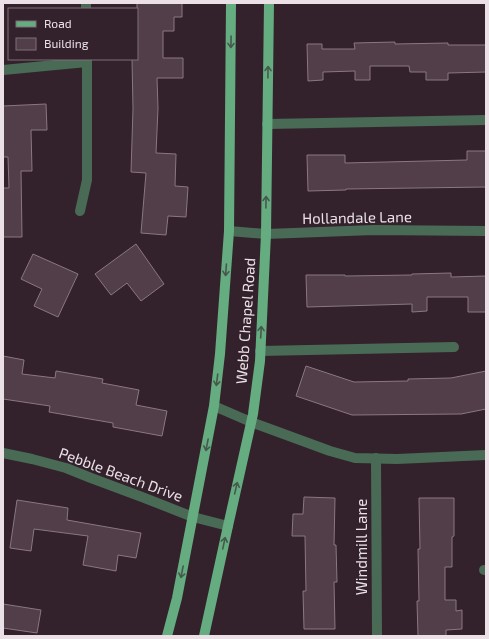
<svg xmlns="http://www.w3.org/2000/svg" width="489" height="639" font-family="'Exo 2',sans-serif">
	<style>
		.building { fill: #513e48; stroke: #8b7681 }
		.lines { fill: none; stroke-linecap: round; stroke-linejoin: round }
		.minor { stroke: #496a55; stroke-width: 10 }
		.major { stroke: #65ac80; stroke-width: 10 }
		.oneway { stroke: #47594e }
		.labels { text-anchor: middle; dominant-baseline: central; stroke-width: 3.5; stroke-linejoin: round; paint-order: stroke }
		.street-label { font-size: 15px; fill: #ebe0e6; stroke: #33222c }
	</style>
	<rect width="100%" height="100%" fill="#33222c"/>
	<g class="building">
		<path d="M 137,3 L 182,3 L 182,17 L 174,17 L 174,31 L 163,31 L 163,58 L 183,58 L 183,78 L 157,78 L 158,108 L 156,153 L 176,154 L 175,186 L 188,187 L 186,217 L 168,216 L 166,235 L 141,233 L 146,173 L 131,172 L 133,109 L 132,59 L 137,59 Z"/>
		<path d="M 395,42 L 395,44 L 448,43 L 448,45 L 486,45 L 486,72 L 448,73 L 448,80 L 426,80 L 426,72 L 410,72 L 409,66 L 370,66 L 370,80 L 355,80 L 355,71 L 323,72 L 323,80 L 308,81 L 307,44 L 322,44 L 322,49 L 355,49 L 354,43 Z"/>
		<path d="M 46,104 L 47,130 L 31,130 L 32,171 L 21,171 L 22,237 L 3,237 L 3,188 L 9,188 L 8,157 L 3,157 L 3,106 Z"/>
		<path d="M 467,151 L 486,151 L 486,187 L 346,189 L 346,190 L 308,191 L 307,155 L 345,155 L 345,163 L 467,160 Z"/>
		<path d="M 136,244 L 164,284 L 141,301 L 127,283 L 111,295 L 95,274 Z"/>
		<path d="M 33,254 L 78,274 L 58,317 L 34,306 L 42,289 L 21,279 Z"/>
		<path d="M 451,273 L 451,277 L 486,276 L 486,312 L 468,312 L 468,297 L 427,297 L 427,311 L 412,312 L 412,304 L 307,307 L 306,275 L 345,275 L 345,276 L 412,275 L 412,274 Z"/>
		<path d="M 3,356 L 24,360 L 22,374 L 55,378 L 56,371 L 103,379 L 102,383 L 139,390 L 136,405 L 167,411 L 162,436 L 113,427 L 113,423 L 49,412 L 50,406 L 3,399 Z"/>
		<path d="M 306,366 L 354,382 L 408,381 L 408,379 L 451,378 L 486,371 L 486,409 L 461,414 L 352,415 L 296,396 Z"/>
		<path d="M 304,497 L 335,498 L 334,545 L 336,545 L 337,582 L 334,582 L 335,629 L 304,629 L 303,591 L 306,591 L 305,536 L 292,536 L 293,514 L 303,514 Z"/>
		<path d="M 419,498 L 454,498 L 454,536 L 452,537 L 452,567 L 445,567 L 445,600 L 456,600 L 456,611 L 462,610 L 462,629 L 446,630 L 446,636 L 418,636 L 417,601 L 419,601 L 418,549 L 420,549 Z"/>
		<path d="M 17,500 L 68,508 L 67,520 L 141,533 L 136,558 L 118,555 L 116,571 L 83,565 L 88,536 L 34,529 L 31,551 L 10,548 Z"/>
		<path d="M 3,604 L 41,610 L 37,633 L 3,628 Z"/>
	</g>
	<g class="lines">
		<g class="minor">
			<path d="M 86,3 L 86,9"/>
			<path d="M 3,70 L 87,62"/>
			<path d="M 267,124 L 486,120"/>
			<path d="M 80,211 L 87,180 L 87,59"/>
			<path d="M 229,231 L 266,234 L 374,230 L 486,231"/>
			<path d="M 260,351 L 454,347"/>
			<path d="M 214,406 L 251,422 L 330,451 L 355,458 L 397,459 L 486,455"/>
			<path d="M 3,453 L 32,459 L 66,468 L 91,478 L 142,497 L 193,517 L 228,526"/>
			<path d="M 376,458 L 377,636"/>
			<path d="M 484,570 L 486,570"/>
		</g>
		<g class="major">
			<path d="M 167,636 L 177,598 L 214,406 L 220,354 L 229,231 L 231,3"/>
			<path d="M 204,636 L 228,526 L 253,414 L 260,361 L 266,234 L 269,3"/>
		</g>
	</g>
	<defs><path id="oneway-shaft" d="M-6 0H5M1.5-3L5.5 0L1.5 3" fill="none" stroke-width="1.6" stroke-linecap="round" stroke-linejoin="round"/></defs>
	<g class="oneway">
		<use href="#oneway-shaft" transform="translate(231 42) rotate(91)"/>
		<use href="#oneway-shaft" transform="translate(268 72) rotate(-89)"/>
		<use href="#oneway-shaft" transform="translate(266 202) rotate(-89)"/>
		<use href="#oneway-shaft" transform="translate(226 270) rotate(94)"/>
		<use href="#oneway-shaft" transform="translate(261 332) rotate(-87)"/>
		<use href="#oneway-shaft" transform="translate(217 380) rotate(97)"/>
		<use href="#oneway-shaft" transform="translate(207 445) rotate(101)"/>
		<use href="#oneway-shaft" transform="translate(236 488) rotate(-77)"/>
		<use href="#oneway-shaft" transform="translate(224 543) rotate(-78)"/>
		<use href="#oneway-shaft" transform="translate(182 572) rotate(101)"/>
	</g>
	<g class="labels">
		<g class="street-label">
			<text transform="translate(357 217) rotate(-1)">Hollandale Lane</text>
			<text transform="translate(245 321) rotate(-86)">Webb Chapel Road</text>
			<text transform="translate(121 474) rotate(20)">Pebble Beach Drive</text>
			<text transform="translate(361 547) rotate(-90)">Windmill Lane</text>
		</g>
	</g>
	<rect width="489" height="639" fill="none" stroke="#ebe0e6" stroke-width="8"/>
	<rect x="8" y="8" width="130" height="52" fill="#33222c" stroke="#7d6e76"/>
	<rect x="16" y="21" width="20" height="6" fill="#65ac80" stroke="#7d6e76"/>
	<text x="44" y="28" font-size="12" fill="#ebe0e6">Road</text>
	<rect x="16" y="38" width="20" height="12" fill="#513e48" stroke="#7d6e76"/>
	<text x="44" y="48" font-size="12" fill="#ebe0e6">Building</text>
</svg>
